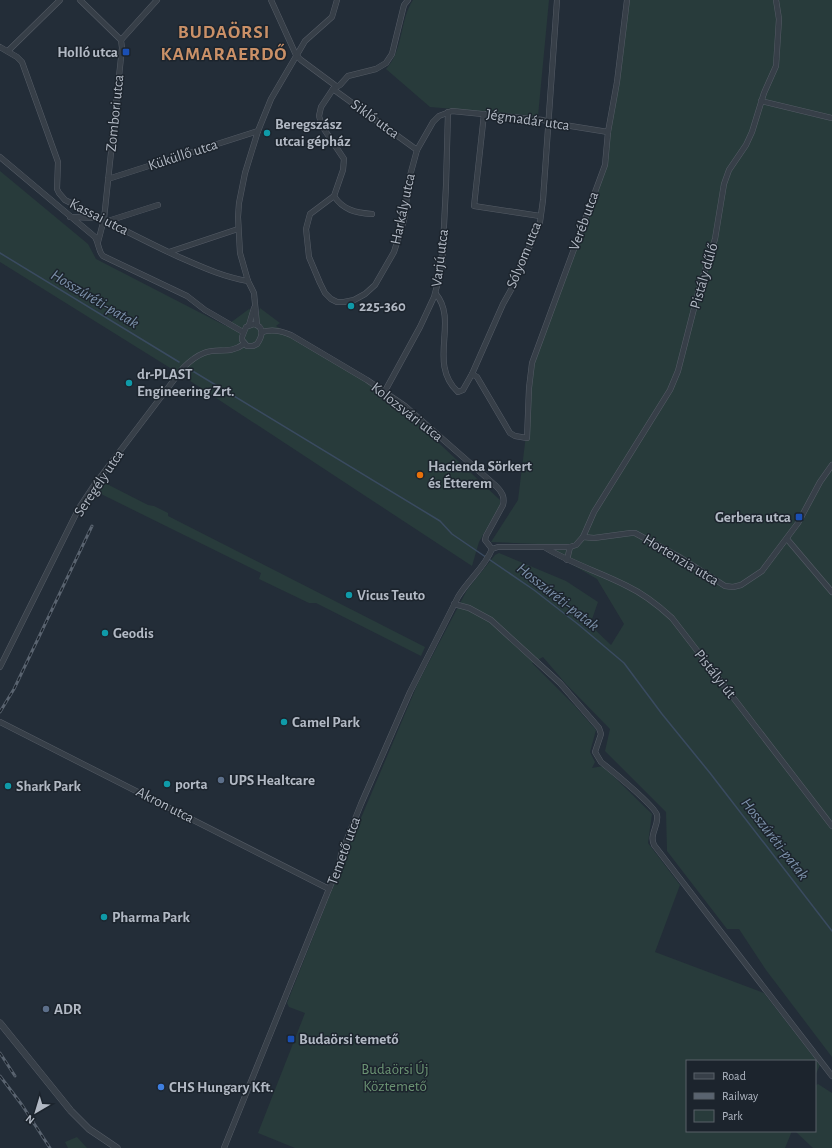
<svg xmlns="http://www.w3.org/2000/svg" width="832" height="1148" font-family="'Alegreya Sans',sans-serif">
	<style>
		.green { fill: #283b3b }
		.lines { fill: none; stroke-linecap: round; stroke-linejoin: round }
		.stream { stroke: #3a4b60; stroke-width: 1.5 }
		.minor-casing { stroke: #555c66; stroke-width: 6 }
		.tertiary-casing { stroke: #555c66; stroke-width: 7 }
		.minor { stroke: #373f48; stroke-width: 5 }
		.tertiary { stroke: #373f48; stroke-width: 6 }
		.rail-casing { stroke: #59636f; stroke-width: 3 }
		.rail { stroke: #1c242d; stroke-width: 1.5; stroke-dasharray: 4.5; stroke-linecap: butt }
		.transit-dot { fill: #1a4fb4; stroke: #1c242d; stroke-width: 1.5 }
		.culture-dot { fill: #0f9aa8; stroke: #1c242d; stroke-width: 1.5 }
		.food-dot { fill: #e8710a; stroke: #1c242d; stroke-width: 1.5 }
		.service-dot { fill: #5c6f8a; stroke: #1c242d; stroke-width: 1.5 }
		.shop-dot { fill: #3f7fe0; stroke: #1c242d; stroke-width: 1.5 }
		.labels { text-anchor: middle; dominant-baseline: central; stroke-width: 3; stroke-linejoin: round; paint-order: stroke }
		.poi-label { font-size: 15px; font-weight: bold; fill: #b2b9c4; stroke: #1c242d; text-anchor: start }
		.street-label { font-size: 15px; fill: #b2b9c4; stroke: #1c242d }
		.park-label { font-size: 15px; fill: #6b9373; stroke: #1c242d }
		.water-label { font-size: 16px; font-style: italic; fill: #7c91aa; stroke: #1c242d }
		.district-label { font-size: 19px; font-weight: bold; letter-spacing: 1px; fill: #ca9067; stroke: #1c242d }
	</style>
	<rect width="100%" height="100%" fill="#232d38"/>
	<g class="green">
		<path d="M 413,0 L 549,0 L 538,116 L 430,107 L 386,69 C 404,50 399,21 413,0 Z"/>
		<path d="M 629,0 L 832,0 L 832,1057 L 766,970 L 739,929 L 727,929 L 667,851 L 666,812 L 605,751 L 610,729 L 566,684 L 543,657 L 532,663 L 575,706 L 596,730 L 590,752 L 595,762 L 592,768 L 603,766 L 652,814 L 648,843 L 680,885 L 655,952 L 764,993 L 820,1065 L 815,1076 L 815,1061 L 687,1061 L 687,1131 L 792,1131 L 785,1148 L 295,1148 L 258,1133 L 305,1013 L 289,1007 L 287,1003 L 350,844 L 418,683 L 467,590 L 495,555 L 499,553 L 566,581 L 598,602 L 590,625 L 611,645 L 624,624 L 597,579 L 537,544 L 491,542 L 518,500 L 526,435 L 531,362 L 605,164 L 622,60 L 625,29 Z"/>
		<path d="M 0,171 L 88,244 L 96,259 L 226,326 L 249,309 L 258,315 L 260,308 L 280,323 L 276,326 L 386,394 L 500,500 L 500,505 L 479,542 L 472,566 L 175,371 L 0,262 Z"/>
		<path d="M 103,482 L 148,505 L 154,506 L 168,513 L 168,516 L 425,647 L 421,656 L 316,603 L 309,603 L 259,579 L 261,573 L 97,492 Z"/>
		<path d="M 818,1084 L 832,1093 L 832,1148 L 813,1148 L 795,1131 L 815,1131 L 815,1086 Z"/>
		<path d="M 77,1137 L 87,1148 L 68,1148 L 65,1142 Z"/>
	</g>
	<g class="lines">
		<g class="stream">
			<path d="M 0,253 L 179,362"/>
			<path d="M 191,370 L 440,521 L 452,534 L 534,590 L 579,625 L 624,663 L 662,714 L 710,773 L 832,931"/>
		</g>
		<g class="minor-casing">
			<g id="minor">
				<path d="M 80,0 L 121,40 L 122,48 L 104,219 L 98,242"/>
				<path d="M 271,0 L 296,55 L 301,60 L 336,86"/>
				<path d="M 408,0 L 404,5 L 392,54 L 386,63 L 376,69 L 348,76 L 340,85 L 333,89 L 321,107 L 319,116 L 322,126 L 344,159 L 343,170 L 334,196 L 310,214 L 306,229 L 309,257 L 320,283 L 325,293 L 331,299 L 337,302 L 344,302 L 354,300 L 365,294 L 375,285 L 394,252 L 404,220 L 406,206 L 408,183 L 417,150 L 433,122 L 439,116 L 452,111 L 543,120 L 552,123 L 608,132"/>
				<path d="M 121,40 L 157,0"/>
				<path d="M 0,47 L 17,57 L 22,62 L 58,162 L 57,189 L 59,193 L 65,200 C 103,219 140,239 179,257 C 202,267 223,277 248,281"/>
				<path d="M 8,51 L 60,0"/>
				<path d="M 333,89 L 417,150"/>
				<path d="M 761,101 L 832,118"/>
				<path d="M 484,114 L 474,206 L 540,216"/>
				<path d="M 0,157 L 95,237 C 99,243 98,251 103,256 L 187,296 L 205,310 L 243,332"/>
				<path d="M 108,179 L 258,131"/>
				<path d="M 334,196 C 343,210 356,213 372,214"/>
				<path d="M 70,217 L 99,218"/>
				<path d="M 108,221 L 158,205"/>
				<path d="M 169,252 L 238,229"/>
				<path d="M 436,294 C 459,322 427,363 458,392 L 463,390 L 472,374 L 503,304 L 512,288 L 540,222 L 543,200 L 557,0"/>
				<path d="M 254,324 C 265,327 262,337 257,344 L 253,346 L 247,346 L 242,340 L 242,337 L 246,327 Z"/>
				<path d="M 249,325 L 254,308"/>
				<path d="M 257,325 L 254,293 L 248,281 L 240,253 L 238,217 L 239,203 L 245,173 L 258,131 L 271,99 L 305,41 L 332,17 L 337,0"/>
				<path d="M 262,332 C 273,329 281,331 291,335 L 367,380 L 405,406 L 496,486 C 502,492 505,497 503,505 L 486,536 L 485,540 L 492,549"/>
				<path d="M 472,374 L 477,377 L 510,433 L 515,436 L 527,438 L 529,388 L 532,363 L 605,165 L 608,132 L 617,82 L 627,0"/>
				<path d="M 385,391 L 420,327 L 434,297 L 442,267 L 446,185 L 448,112"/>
				<path d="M 583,537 L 594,538 L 631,533 L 635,533 L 681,558 L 725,586 L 733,587 L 741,585 L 762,571 L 798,523 L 820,482 L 832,465"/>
				<path d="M 787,539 L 832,592"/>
				<path d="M 546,548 C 572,564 600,572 627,586 C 644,594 659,606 672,618 L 832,826"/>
				<path d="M 492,549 L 498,547 L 570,547 L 576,545 L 583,537 L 594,512 L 670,390 L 678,371 L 699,289 L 715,239 L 724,184 L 729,170 L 746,145 L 752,132 L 764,93 L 776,66 L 779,19 L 776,0"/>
				<path d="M 567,560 L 570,547"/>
				<path d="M 454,604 L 469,608 L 491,620 L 560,683 L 599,728 L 601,734 L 595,752 L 601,762 C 611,770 655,806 657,815 C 659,826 649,834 654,845 L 832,1076"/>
				<path d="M 0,667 L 79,508 L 95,484 L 183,368 C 189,362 196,356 204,353 C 218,347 229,355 244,344"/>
				<path d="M 0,722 L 329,889"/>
				<path d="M 224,1148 L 329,889 L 340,863 L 341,854 L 361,804 L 410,692 L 458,597 C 468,580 485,567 492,549"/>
			</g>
		</g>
		<g class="tertiary-casing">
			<path id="tertiary" d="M 0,1023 L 71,1111 L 89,1129 L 117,1148"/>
		</g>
		<use href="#minor" class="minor"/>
		<use href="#tertiary" class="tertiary"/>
		<g class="rail-casing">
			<g id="rail">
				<path d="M 0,712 L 14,689 L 92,526"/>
				<path d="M 0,1053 L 15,1076"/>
				<path d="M 0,1076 L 22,1105 L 50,1148"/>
			</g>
		</g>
		<use href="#rail" class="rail"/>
	</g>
	<g class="transit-dot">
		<rect x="122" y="48" width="8" height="8" rx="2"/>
		<rect x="795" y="513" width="8" height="8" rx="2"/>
		<rect x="287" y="1035" width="8" height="8" rx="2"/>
	</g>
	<g class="culture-dot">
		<circle cx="267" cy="133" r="4"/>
		<circle cx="351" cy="306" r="4"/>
		<circle cx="129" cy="383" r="4"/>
		<circle cx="349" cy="595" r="4"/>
		<circle cx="105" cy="633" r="4"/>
		<circle cx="284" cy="722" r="4"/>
		<circle cx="167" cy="784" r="4"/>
		<circle cx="8" cy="786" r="4"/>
		<circle cx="104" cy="917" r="4"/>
	</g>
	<circle class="food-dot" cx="420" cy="475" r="4"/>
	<g class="service-dot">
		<circle cx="221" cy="780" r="4"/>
		<circle cx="46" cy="1009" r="4"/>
	</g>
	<circle class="shop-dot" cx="161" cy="1087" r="4"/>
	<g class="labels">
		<g class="poi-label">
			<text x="118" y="52" text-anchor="end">Holló utca</text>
			<text x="275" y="124">Beregszász<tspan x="275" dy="17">utcai gépház</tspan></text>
			<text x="359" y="306">225-360</text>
			<text x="137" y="374">dr-PLAST<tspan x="137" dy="17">Engineering Zrt.</tspan></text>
			<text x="428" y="466">Hacienda Sörkert<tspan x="428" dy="17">és Étterem</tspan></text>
			<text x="791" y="517" text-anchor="end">Gerbera utca</text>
			<text x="357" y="595">Vicus Teuto</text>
			<text x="113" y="633">Geodis</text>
			<text x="292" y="722">Camel Park</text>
			<text x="229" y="780">UPS Healtcare</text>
			<text x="175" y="784">porta</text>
			<text x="16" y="786">Shark Park</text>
			<text x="112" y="917">Pharma Park</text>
			<text x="54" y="1009">ADR</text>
			<text x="299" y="1039">Budaörsi temető</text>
			<text x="169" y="1087">CHS Hungary Kft.</text>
		</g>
		<g class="street-label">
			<text transform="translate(115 113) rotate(-84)">Zombori utca</text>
			<text transform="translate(375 119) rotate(36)">Sikló utca</text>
			<text transform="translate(528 120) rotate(8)">Jégmadár utca</text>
			<text transform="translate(183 155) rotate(-18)">Küküllő utca</text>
			<text transform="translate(403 209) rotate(-78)">Harkály utca</text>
			<text transform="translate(99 217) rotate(27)">Kassai utca</text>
			<text transform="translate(584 221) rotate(-70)">Veréb utca</text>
			<text transform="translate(524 255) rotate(-68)">Sólyom utca</text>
			<text transform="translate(440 258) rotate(-83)">Varjú utca</text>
			<text transform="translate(704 276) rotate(-74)">Pistály dűlő</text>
			<text transform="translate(407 412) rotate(38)">Kolozsvári utca</text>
			<text transform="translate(99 483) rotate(-56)">Seregély utca</text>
			<text transform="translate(681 560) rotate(31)">Hortenzia utca</text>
			<text transform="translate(715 674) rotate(52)">Pistályi út</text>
			<text transform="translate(165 805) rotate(27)">Akron utca</text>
			<text transform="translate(344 851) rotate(-70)">Temető utca</text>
		</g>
		<g class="park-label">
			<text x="395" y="1069">Budaörsi Új<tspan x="395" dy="17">Köztemető</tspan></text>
		</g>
		<g class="water-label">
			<text transform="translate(95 299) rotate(31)">Hosszúréti-patak</text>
			<text transform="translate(558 597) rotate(38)">Hosszúréti-patak</text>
			<text transform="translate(775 839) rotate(52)">Hosszúréti-patak</text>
		</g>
		<g class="district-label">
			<text x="224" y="32">BUDAÖRSI<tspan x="224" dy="22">KAMARAERDŐ</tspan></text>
		</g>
	</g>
	<rect x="686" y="1060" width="130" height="72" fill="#1c242d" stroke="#586069"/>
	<rect x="694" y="1073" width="20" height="6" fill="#373f48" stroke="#586069"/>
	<text x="722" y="1080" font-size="12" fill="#b2b9c4">Road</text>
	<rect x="694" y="1093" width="20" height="6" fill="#59636f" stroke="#586069"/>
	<text x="722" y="1100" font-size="12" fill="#b2b9c4">Railway</text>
	<rect x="694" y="1110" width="20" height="12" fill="#283b3b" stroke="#586069"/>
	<text x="722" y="1120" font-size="12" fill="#b2b9c4">Park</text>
	<g transform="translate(36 1112) rotate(218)" stroke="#1c242d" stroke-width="3" paint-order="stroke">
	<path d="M0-3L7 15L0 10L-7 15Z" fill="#b2b9c4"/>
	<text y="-6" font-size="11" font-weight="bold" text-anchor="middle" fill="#b2b9c4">N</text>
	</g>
</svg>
